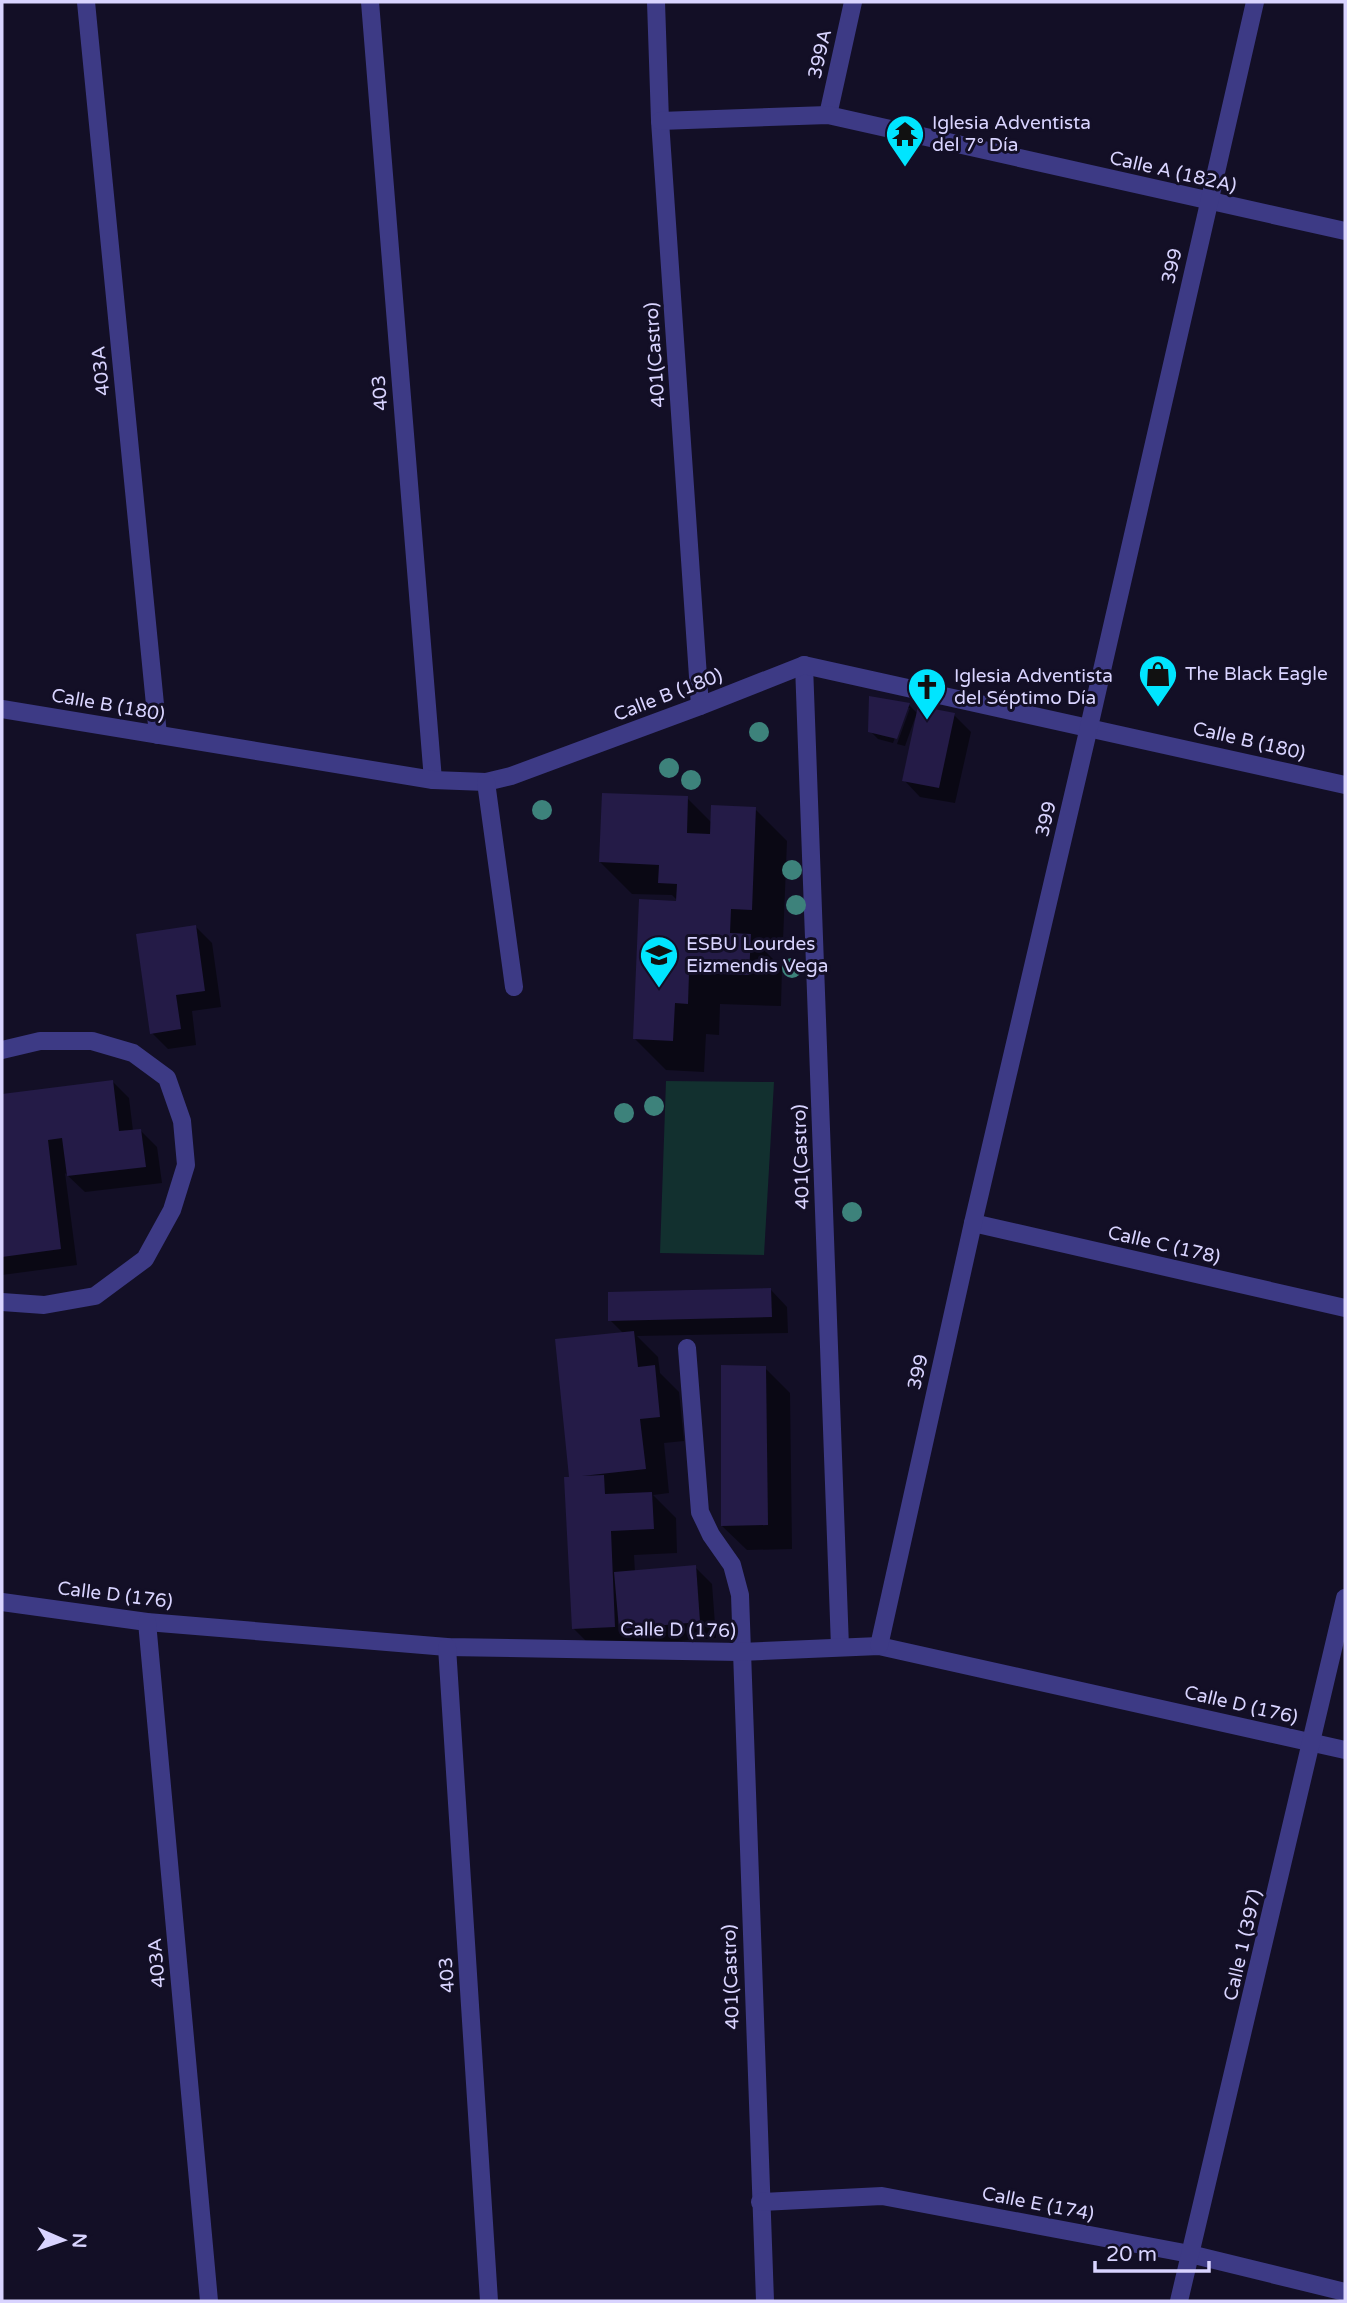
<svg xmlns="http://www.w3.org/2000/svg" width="1347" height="2303" font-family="'Varela Round',sans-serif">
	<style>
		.green { fill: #12302f }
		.shadow { fill: #0007 }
		.building { fill: #241b47 }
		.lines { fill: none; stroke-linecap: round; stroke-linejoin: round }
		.minor { stroke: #3d3a85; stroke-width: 18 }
		.tree { fill: #3d827b }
		.labels { text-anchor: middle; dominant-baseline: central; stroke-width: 6; stroke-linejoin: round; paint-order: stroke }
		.street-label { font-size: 19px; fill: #d9d4ff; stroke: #130f26 }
		.poi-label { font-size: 19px; fill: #d9d4ff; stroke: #130f26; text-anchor: start }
	</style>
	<rect width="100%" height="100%" fill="#130f26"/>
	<path class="green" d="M 666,1081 L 774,1082 L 764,1255 L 660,1253 Z"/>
	<g class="shadow">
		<path d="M 909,705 L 918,714 L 954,715 L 971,732 L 955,803 L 920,797 L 904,780 L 917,718 L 915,718 L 905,746 L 897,744 L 910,708 L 906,708 L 893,743 L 878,739 L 870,731 Z"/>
		<path d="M 687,798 L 712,823 L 755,809 L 787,841 L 783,941 L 762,940 L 762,948 L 782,968 L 781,1006 L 720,1004 L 719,1035 L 706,1034 L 704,1072 L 666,1070 L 635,1039 L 680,903 L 672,895 L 632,894 L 600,862 Z"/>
		<path d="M 196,927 L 212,943 L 221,1007 L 192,1011 L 196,1045 L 168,1049 L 152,1033 Z"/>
		<path d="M 112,1081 L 129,1098 L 133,1131 L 140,1130 L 157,1147 L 162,1183 L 85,1192 L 65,1173 L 77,1265 L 2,1275 L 2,1095 Z"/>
		<path d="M 771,1290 L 787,1307 L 788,1333 L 637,1336 L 658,1357 L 660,1373 L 679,1392 L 684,1441 L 664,1443 L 669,1493 L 653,1495 L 676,1518 L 677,1553 L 634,1555 L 635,1572 L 695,1567 L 712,1584 L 716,1638 L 639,1644 L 598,1653 L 573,1628 L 571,1478 L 624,1334 L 610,1320 Z"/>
		<path d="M 765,1368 L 790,1393 L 792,1549 L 747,1550 L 722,1526 Z"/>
	</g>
	<g class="building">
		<path d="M 869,696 L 910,703 L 897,739 L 868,732 Z"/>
		<path d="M 918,706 L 955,713 L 939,788 L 902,781 Z"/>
		<path d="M 602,793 L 688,796 L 687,833 L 710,834 L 711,805 L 756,807 L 752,910 L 731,909 L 730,933 L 751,934 L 749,975 L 689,973 L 688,1004 L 675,1003 L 673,1041 L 633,1039 L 639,899 L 676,901 L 677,884 L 658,883 L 659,865 L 599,862 Z"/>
		<path d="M 196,925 L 205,991 L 176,995 L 181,1029 L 150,1034 L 136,934 Z"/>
		<path d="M 113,1080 L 119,1131 L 141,1129 L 146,1167 L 67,1176 L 62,1138 L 48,1140 L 61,1249 L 2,1257 L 2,1094 Z"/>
		<path d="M 771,1288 L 772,1317 L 608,1321 L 608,1292 Z"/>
		<path d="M 634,1331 L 638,1367 L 655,1365 L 660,1417 L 640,1419 L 646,1469 L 582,1476 L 604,1475 L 605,1494 L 652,1492 L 654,1529 L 611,1531 L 615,1627 L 572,1629 L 564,1477 L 569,1477 L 555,1339 Z"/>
		<path d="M 721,1365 L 766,1366 L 768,1525 L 721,1526 Z"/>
		<path d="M 696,1565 L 700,1622 L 619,1629 L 614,1572 Z"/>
	</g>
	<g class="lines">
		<g class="minor">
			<path d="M 86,2 L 158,735"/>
			<path d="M 370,2 L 433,780"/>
			<path d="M 656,2 L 660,121 L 700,706"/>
			<path d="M 828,115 L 853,2"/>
			<path d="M 660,121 L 828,115 L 1345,231"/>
			<path d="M 804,665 L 840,1647"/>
			<path d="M 2,709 L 433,780 L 486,782 L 511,776 L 700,706 L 804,665 L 1345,785"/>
			<path d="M 486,782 L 514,987"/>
			<path d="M 2,1050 L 40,1041 L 92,1041 L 133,1053 L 167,1078 L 182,1121 L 186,1165 L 172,1210 L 145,1259 L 95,1296 L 44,1305 L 2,1302"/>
			<path d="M 973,1223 L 1345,1308"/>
			<path d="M 687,1348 L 700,1512 L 711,1535 L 732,1565 L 740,1595 L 765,2301"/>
			<path d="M 2,1602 L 147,1622 L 447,1647 L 740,1652 L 879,1646 L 1345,1750"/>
			<path d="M 147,1622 L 209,2301"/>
			<path d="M 879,1646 L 973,1223 L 1089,727 L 1255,2"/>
			<path d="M 447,1647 L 489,2301"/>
			<path d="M 760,2202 L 882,2196 L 1190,2254 L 1345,2292"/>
			<path d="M 1179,2301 L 1345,1598"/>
		</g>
	</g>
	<g class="tree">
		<circle cx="759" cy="732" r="10"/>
		<circle cx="669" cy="768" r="10"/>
		<circle cx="691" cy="780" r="10"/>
		<circle cx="542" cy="810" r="10"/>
		<circle cx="792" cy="870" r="10"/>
		<circle cx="796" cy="905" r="10"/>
		<circle cx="792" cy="968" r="10"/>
		<circle cx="654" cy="1106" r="10"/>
		<circle cx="624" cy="1113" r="10"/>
		<circle cx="852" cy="1212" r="10"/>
	</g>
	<defs>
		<g id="temple-pin" transform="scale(2.0125)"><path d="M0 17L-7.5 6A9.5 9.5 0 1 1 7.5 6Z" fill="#00e5ff" stroke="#130f26"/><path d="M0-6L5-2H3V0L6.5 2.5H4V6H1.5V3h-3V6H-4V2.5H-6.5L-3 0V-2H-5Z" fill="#111"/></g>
		<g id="shop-pin" transform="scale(2.0125)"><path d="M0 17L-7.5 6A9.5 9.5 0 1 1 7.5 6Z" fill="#00e5ff" stroke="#130f26"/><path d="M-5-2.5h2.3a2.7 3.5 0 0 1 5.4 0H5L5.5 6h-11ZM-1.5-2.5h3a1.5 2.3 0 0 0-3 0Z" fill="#111"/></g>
		<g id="church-pin" transform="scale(2.0125)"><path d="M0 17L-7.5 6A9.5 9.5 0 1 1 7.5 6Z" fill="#00e5ff" stroke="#130f26"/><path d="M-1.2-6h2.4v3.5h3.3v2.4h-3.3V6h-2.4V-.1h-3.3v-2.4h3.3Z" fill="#111"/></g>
		<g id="school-pin" transform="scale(2.0125)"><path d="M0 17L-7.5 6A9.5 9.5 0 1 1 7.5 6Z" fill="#00e5ff" stroke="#130f26"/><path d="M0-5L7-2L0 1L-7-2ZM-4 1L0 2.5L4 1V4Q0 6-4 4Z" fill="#111"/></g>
	</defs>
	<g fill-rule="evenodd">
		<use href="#temple-pin" x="905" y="134"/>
		<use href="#shop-pin" x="1158" y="674"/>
		<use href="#church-pin" x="927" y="687"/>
		<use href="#school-pin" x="659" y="955"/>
	</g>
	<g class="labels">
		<g class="street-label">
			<text transform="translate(820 54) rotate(-77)">399A</text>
			<text transform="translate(1173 172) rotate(13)">Calle A (182A)</text>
			<text transform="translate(1172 266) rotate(-77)">399</text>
			<text transform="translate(655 355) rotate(-94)">401(Castro)</text>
			<text transform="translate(101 371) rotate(-96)">403A</text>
			<text transform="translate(380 393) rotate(-95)">403</text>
			<text transform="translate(668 695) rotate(-21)">Calle B (180)</text>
			<text transform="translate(108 705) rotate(10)">Calle B (180)</text>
			<text transform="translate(1249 741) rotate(13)">Calle B (180)</text>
			<text transform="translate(1046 819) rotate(-77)">399</text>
			<text transform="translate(801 1157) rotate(-92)">401(Castro)</text>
			<text transform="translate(1164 1245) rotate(13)">Calle C (178)</text>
			<text transform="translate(918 1372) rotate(-77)">399</text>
			<text transform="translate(115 1595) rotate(7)">Calle D (176)</text>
			<text transform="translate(678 1630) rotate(1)">Calle D (176)</text>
			<text transform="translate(1241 1705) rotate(13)">Calle D (176)</text>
			<text transform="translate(1243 1945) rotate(-77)">Calle 1 (397)</text>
			<text transform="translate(157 1963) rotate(-95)">403A</text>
			<text transform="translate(447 1975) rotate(-94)">403</text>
			<text transform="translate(731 1977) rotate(-92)">401(Castro)</text>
			<text transform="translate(1038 2204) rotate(11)">Calle E (174)</text>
		</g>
		<g class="poi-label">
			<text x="932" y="123">Iglesia Adventista<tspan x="932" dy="22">del 7° Día</tspan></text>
			<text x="1185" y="674">The Black Eagle</text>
			<text x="954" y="676">Iglesia Adventista<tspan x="954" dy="22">del Séptimo Día</tspan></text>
			<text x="686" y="944">ESBU Lourdes<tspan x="686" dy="22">Eizmendis Vega</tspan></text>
		</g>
	</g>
	<rect width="1347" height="2303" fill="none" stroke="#d9d4ff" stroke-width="7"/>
	<g transform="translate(63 2240) rotate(92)" stroke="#130f26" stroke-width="5" paint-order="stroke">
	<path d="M0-5L12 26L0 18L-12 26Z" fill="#d9d4ff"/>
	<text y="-10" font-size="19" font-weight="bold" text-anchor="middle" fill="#d9d4ff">N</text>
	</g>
	<path d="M1095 2261v10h114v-10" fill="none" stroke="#d9d4ff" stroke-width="3.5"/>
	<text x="1106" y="2261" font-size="21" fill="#d9d4ff" stroke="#130f26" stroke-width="5" paint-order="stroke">20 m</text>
</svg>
